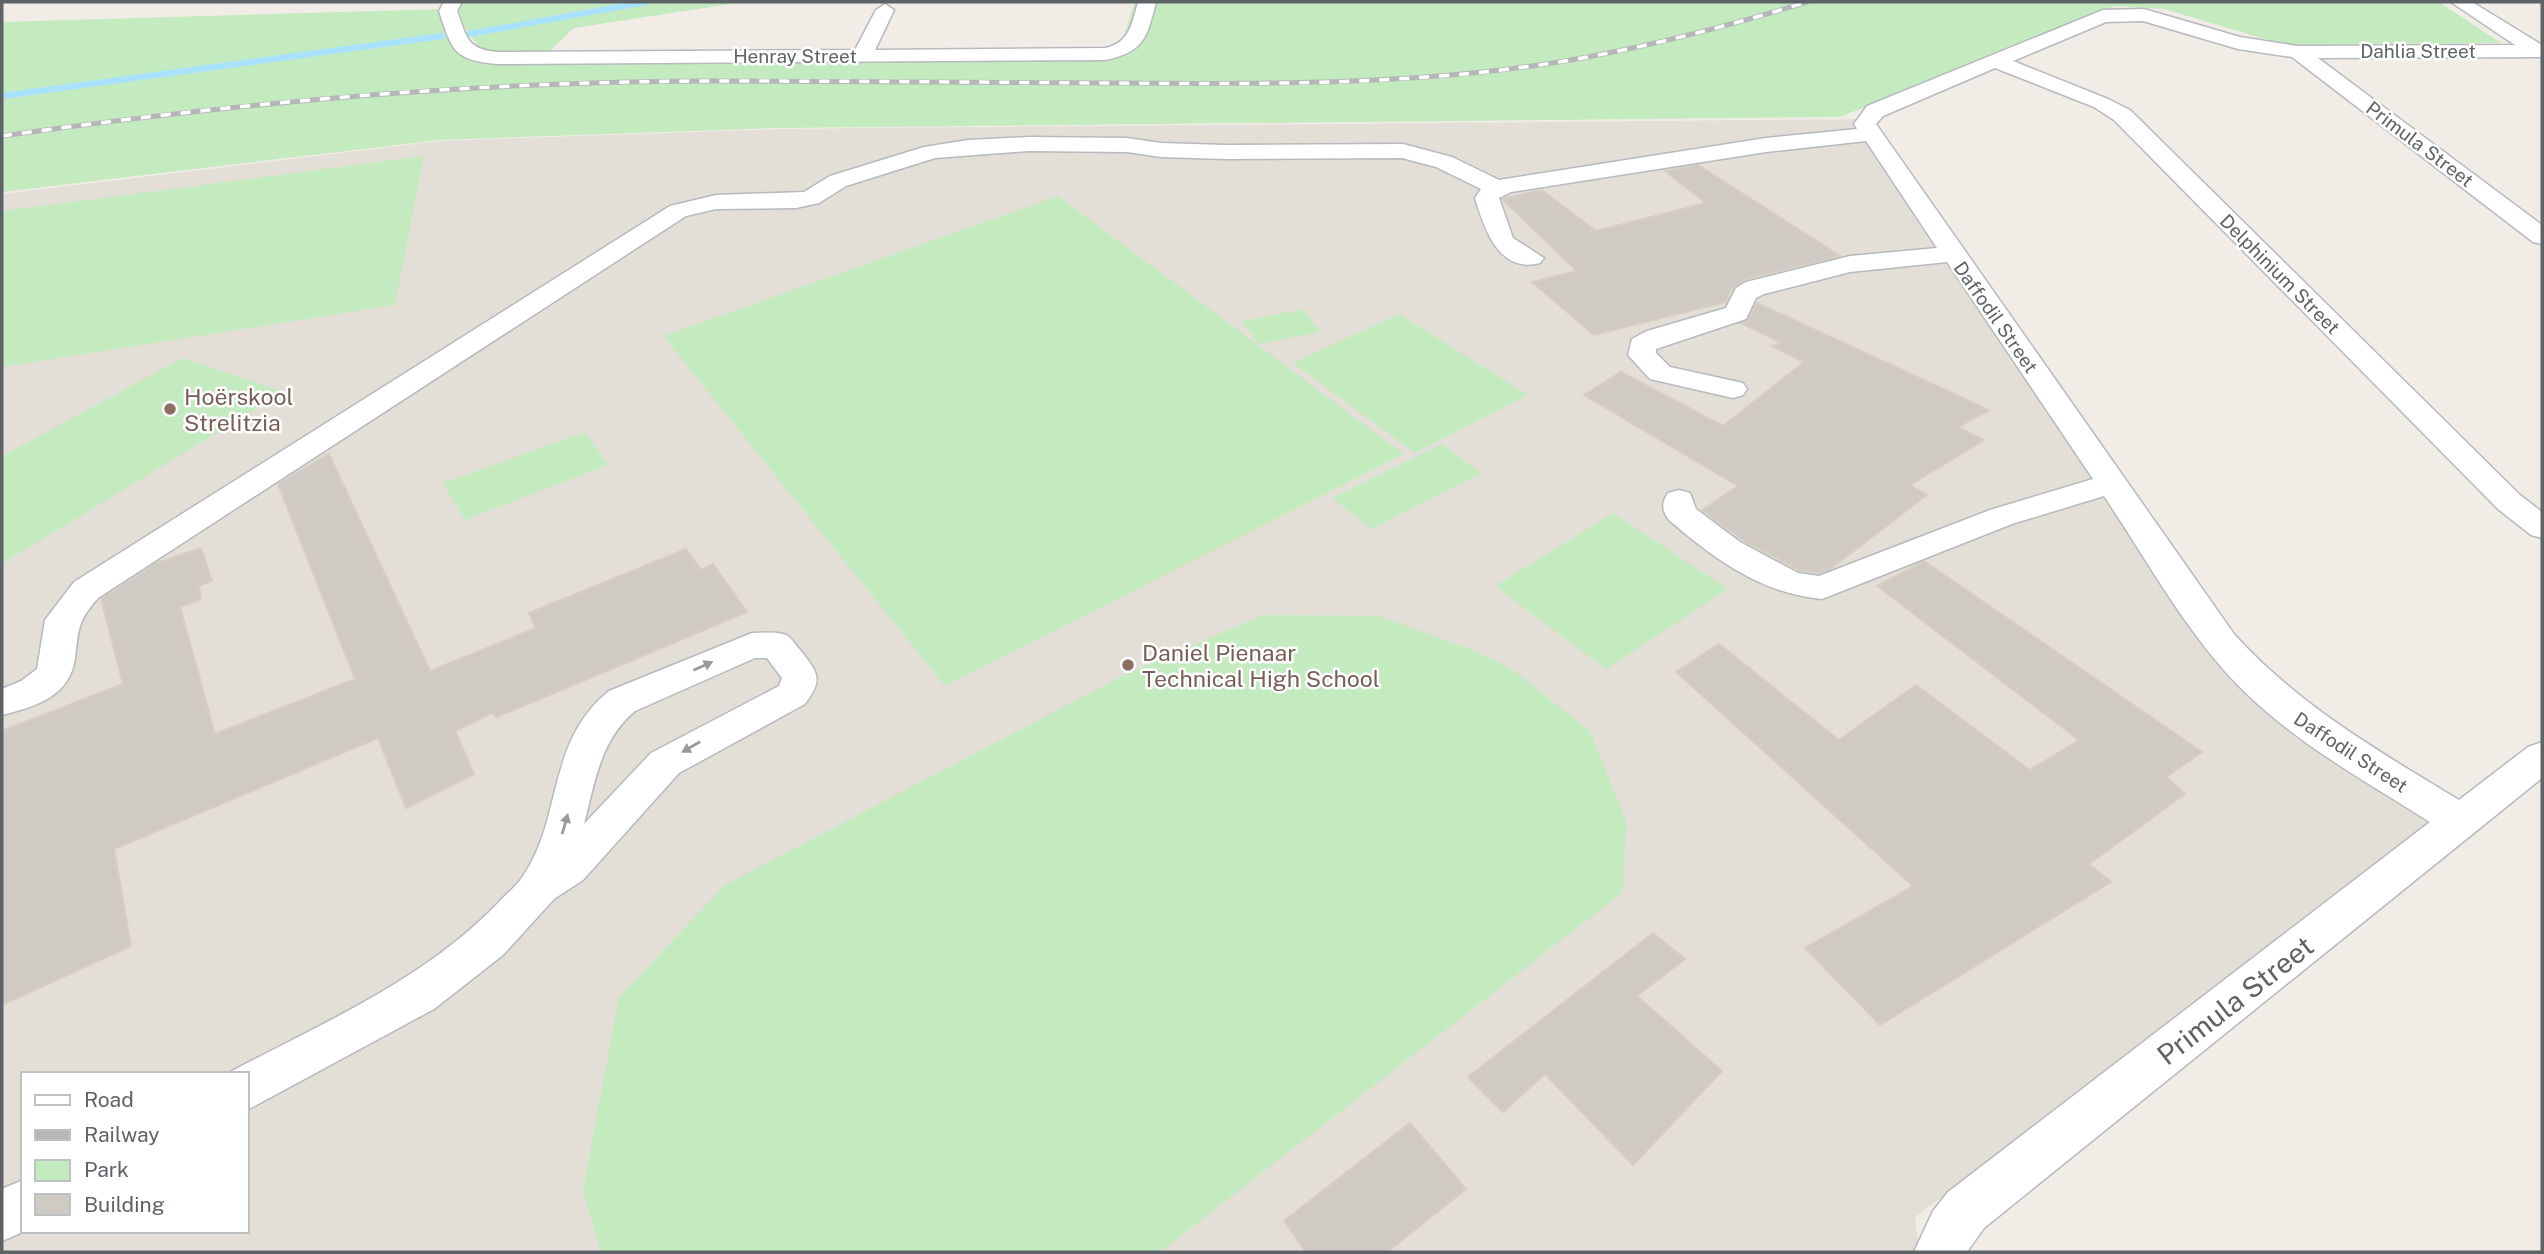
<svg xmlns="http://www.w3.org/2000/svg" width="2544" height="1254" font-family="'Public Sans',sans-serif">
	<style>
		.education { fill: #e3dfd6; fill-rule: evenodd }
		.green { fill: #c4eac0 }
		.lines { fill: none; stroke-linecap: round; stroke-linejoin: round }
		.stream { stroke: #a8e2ff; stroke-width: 6 }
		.building { fill: #cfcac4; stroke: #d6cec3; stroke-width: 2 }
		.minor-casing { stroke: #b6b9bd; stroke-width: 3 }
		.minor { fill: #fff; fill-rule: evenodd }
		.rail-casing { stroke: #b5b6b7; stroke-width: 5 }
		.rail { stroke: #fff; stroke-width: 3.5; stroke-dasharray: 10; stroke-linecap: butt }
		.oneway { fill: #969a9c }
		.education-dot { fill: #8d6e63; stroke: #fff; stroke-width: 2.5 }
		.labels { text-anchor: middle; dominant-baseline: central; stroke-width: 5; stroke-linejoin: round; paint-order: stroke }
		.far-street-label { font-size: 19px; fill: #5d6367; stroke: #fff }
		.education-label { font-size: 23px; fill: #785e54; stroke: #fff; text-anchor: start }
		.near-street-label { font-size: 28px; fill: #5d6367; stroke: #fff }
	</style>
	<rect width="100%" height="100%" fill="#f1ede6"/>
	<path class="education" d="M 1867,119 L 2282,706 L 2459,811 L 1915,1217 L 1919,1252 L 2,1252 L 2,194 L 440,141 L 776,129 ZM 23,1074 L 247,1074 L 247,1231 L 23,1231 Z"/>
	<g class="green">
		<path d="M 460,2 L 743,2 L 574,28 L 546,55 L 503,55 L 479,48 L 453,8 Z"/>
		<path d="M 1135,2 L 2439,2 L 2501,43 L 2285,45 L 2164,9 L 2115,6 L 1840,117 L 775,128 L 439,140 L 2,192 L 2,22 L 446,9 L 470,50 L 496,59 L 1118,54 Z"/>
		<path d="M 424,156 L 395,305 L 2,367 L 2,211 Z"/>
		<path d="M 1058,196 L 1404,454 L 945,686 L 663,336 Z"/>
		<path d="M 1304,309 L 1320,332 L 1259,344 L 1242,321 Z"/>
		<path d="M 1399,314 L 1528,395 L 1415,453 L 1293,363 Z"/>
		<path d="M 183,358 L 284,392 L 2,564 L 2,456 Z"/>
		<path d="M 585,432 L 608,465 L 465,520 L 443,483 Z"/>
		<path d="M 1442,444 L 1481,473 L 1372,529 L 1332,498 Z"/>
		<path d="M 1613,513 L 1728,589 L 1606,669 L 1495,586 Z"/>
		<path d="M 1263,615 L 1379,616 L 1473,650 L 1509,667 L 1590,731 L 1626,821 L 1623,892 L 1160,1252 L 601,1252 L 583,1191 L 619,997 L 725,885 L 1126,674 Z"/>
	</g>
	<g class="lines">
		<g class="stream">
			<path d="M 469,34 L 647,2"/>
			<path d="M 2,96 L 442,36"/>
		</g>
	</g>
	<g class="building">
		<path d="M 1698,165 L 1840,256 L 1745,279 L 1730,291 L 1726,302 L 1594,335 L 1532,282 L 1577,271 L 1502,199 L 1542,190 L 1596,231 L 1706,203 L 1665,171 Z"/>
		<path d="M 1757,303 L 1989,410 L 1958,427 L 1984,440 L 1910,485 L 1927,495 L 1830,569 L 1819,573 L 1799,570 L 1746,542 L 1702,510 L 1738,486 L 1584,395 L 1621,372 L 1723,426 L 1804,362 L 1771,346 L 1782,343 L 1741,323 L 1748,320 Z"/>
		<path d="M 329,454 L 430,671 L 536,628 L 529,613 L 686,549 L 701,570 L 713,564 L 747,612 L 497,717 L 492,713 L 455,731 L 474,774 L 406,808 L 378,738 L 114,849 L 131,946 L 2,1005 L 2,731 L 123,684 L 101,599 L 157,563 L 201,548 L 212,581 L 199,586 L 201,599 L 180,607 L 215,734 L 355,679 L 278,484 Z"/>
		<path d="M 1924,561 L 2202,752 L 2166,777 L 2185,794 L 2089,864 L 2111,882 L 1880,1025 L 1805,948 L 1913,886 L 1676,672 L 1719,644 L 1839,740 L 1916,685 L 2030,770 L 2079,740 L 1877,586 Z"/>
		<path d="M 1653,933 L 1685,959 L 1637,996 L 1722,1071 L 1633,1165 L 1545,1074 L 1503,1112 L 1468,1077 Z"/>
		<path d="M 1410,1123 L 1466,1189 L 1387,1252 L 1306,1252 L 1284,1221 Z"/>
	</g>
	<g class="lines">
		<g class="minor-casing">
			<g id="minor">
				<path d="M 444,2 L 462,2 L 457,11 C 467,37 466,49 497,52 L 855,50 L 876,10 L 885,4 L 894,10 L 875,50 L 1105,48 C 1130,43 1132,23 1138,2 L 1156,2 C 1147,38 1144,52 1105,60 L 497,64 C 453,60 452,50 439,11 Z"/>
				<path d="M 2451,2 L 2472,2 L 2542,45 L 2542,57 L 2318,58 L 2542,225 L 2542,244 L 2533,242 L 2292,57 L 2238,49 L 2143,21 L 2106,22 L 2013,61 L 2108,99 L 2130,110 L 2520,495 L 2542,512 L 2542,538 L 2531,535 L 2498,509 L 2114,120 L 2094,107 L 1995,68 L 1883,116 L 1876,124 L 2234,634 C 2298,705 2378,751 2459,800 L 2528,747 L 2542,742 L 2542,778 L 1984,1228 L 1967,1252 L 1914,1252 L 1933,1211 L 1948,1192 L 2430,822 C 2362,779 2288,739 2232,679 C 2182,625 2145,557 2104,496 L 2012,524 L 1822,599 C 1762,594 1713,558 1669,520 C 1662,511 1661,503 1668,493 L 1679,490 L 1690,493 L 1696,509 L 1740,542 L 1798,573 L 1819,576 L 1990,510 L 2093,479 L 1947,262 L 1850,272 L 1764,294 L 1756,298 L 1746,319 L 1656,349 L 1656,353 L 1670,367 L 1743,383 L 1747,389 L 1743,395 L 1733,398 L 1650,379 L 1628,355 L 1632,339 L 1647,331 L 1726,308 L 1736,288 L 1746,282 L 1850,256 L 1937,248 L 1866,141 L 1766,152 L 1511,192 L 1499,198 L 1513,238 L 1544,258 L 1540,263 C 1499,274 1484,228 1475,198 L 1481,189 L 1436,167 L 1402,158 L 1225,159 L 1161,157 L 1127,152 L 1029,151 L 935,158 L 846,186 L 819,203 L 796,208 L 716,209 L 686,216 L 98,598 C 77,622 79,628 75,658 C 70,697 34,707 2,715 L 2,689 L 21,681 L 37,669 L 45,620 L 74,582 L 670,206 L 716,195 L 804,192 L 830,176 L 924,147 L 968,140 L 1029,137 L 1127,138 L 1161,143 L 1225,145 L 1403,144 L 1452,157 L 1499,180 L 1766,138 L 1857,129 L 1854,124 L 1867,106 L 2103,10 L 2144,9 L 2240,37 L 2298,46 L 2515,45 Z"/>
				<path d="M 752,633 C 763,633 775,631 786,635 C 792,638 796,646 801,651 C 819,674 823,680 805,704 L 679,773 L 583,880 L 554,899 L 503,955 L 434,1009 L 247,1110 L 247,1074 L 230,1072 C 323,1023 424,980 498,903 C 506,894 517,886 523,876 C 563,818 546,742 609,691 ZM 755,658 L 767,658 L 782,678 L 779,686 L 651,753 L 584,824 C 595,782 600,740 635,711 Z"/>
				<path d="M 23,1180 L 25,1231 L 2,1241 L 2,1189 Z"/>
			</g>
		</g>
		<use href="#minor" class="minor"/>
		<g class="rail-casing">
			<path id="rail" d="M 2,136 C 234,103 468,82 702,81 C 836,81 970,82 1104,83 C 1255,84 1409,86 1559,62 C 1644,48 1725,27 1807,2"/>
		</g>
		<use href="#rail" class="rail"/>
	</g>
	<defs><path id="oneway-solid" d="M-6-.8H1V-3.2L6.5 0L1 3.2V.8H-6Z" transform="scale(1.75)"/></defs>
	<g class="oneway">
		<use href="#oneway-solid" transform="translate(703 666) rotate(-24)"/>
		<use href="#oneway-solid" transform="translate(691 747) rotate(150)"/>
		<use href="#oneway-solid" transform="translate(565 824) rotate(-74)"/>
	</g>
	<g class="education-dot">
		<circle cx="170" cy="409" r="7"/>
		<circle cx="1128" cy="665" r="7"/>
	</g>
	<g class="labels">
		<g class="far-street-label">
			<text x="2418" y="51">Dahlia Street</text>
			<text x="795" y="56">Henray Street</text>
			<text transform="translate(2420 144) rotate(37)">Primula Street</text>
			<text transform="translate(2280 274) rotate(45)">Delphinium Street</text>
			<text transform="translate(1996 317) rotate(55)">Daffodil Street</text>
			<text transform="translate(2351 752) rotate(33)">Daffodil Street</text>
		</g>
		<g class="education-label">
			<text x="184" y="396">Hoërskool<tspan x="184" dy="26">Strelitzia</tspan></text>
			<text x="1142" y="652">Daniel Pienaar<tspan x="1142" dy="26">Technical High School</tspan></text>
		</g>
		<g class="near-street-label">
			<text transform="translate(2235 1000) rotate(-38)">Primula Street</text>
		</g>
	</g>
	<rect width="2544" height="1254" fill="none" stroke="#5d6367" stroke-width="7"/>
	<rect x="21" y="1072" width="228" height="161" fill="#ffffff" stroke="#bec1c2" stroke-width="2"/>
	<rect x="35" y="1095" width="35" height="10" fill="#ffffff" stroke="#bec1c2" stroke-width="2"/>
	<text x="84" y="1107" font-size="21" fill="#5d6367">Road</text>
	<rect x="35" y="1130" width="35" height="10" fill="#b5b6b7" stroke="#bec1c2" stroke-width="2"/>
	<text x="84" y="1142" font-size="21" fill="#5d6367">Railway</text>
	<rect x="35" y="1160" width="35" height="21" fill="#c4eac0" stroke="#bec1c2" stroke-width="2"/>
	<text x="84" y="1177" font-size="21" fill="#5d6367">Park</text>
	<rect x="35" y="1194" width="35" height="21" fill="#cfcac4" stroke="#bec1c2" stroke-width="2"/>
	<text x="84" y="1212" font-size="21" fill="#5d6367">Building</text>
</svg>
